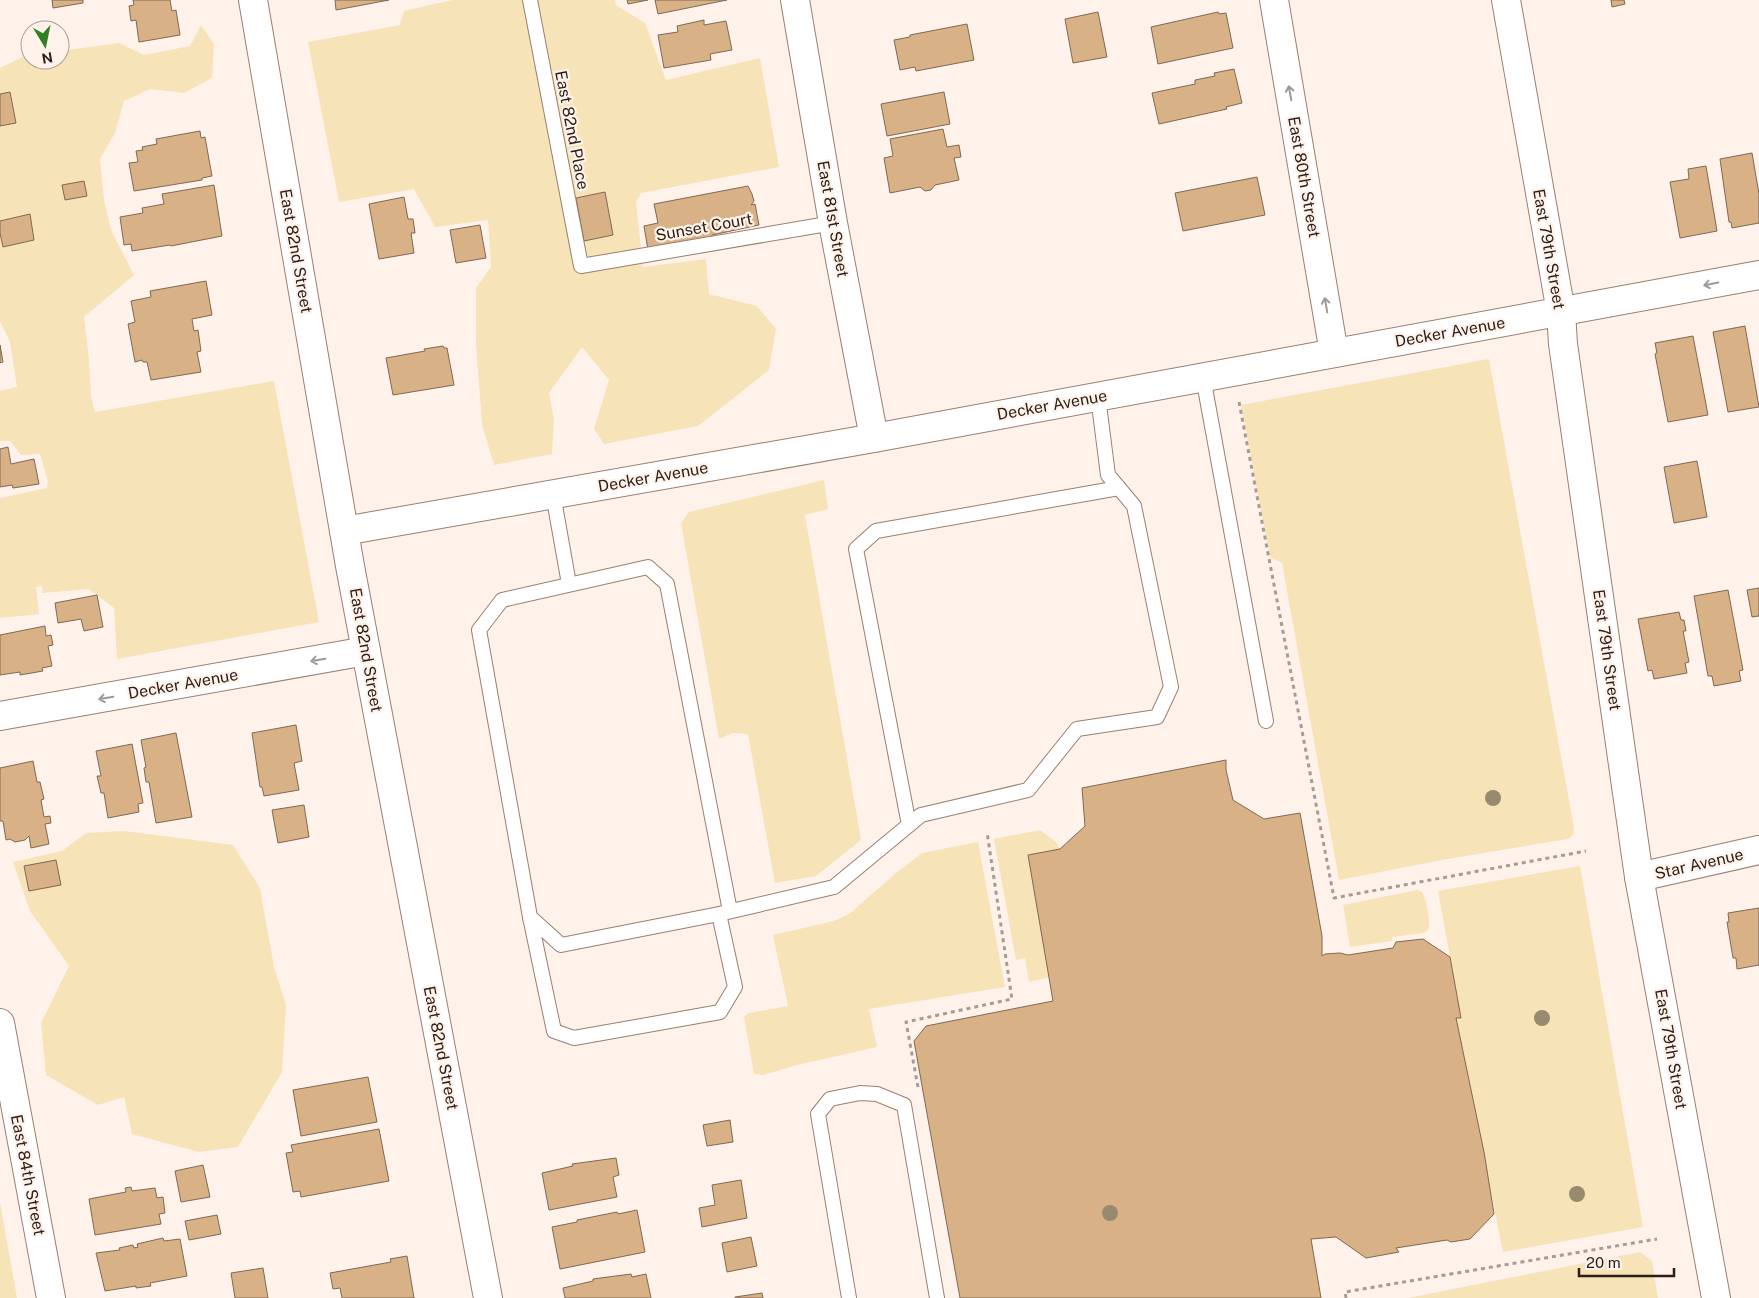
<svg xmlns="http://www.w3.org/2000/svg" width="1759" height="1298" font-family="'Public Sans',sans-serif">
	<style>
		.green { fill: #f6e3b7 }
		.building { fill: #d8b187; stroke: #7f6952 }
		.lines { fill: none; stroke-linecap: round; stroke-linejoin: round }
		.service-casing { stroke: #9c7e6e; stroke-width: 16 }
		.minor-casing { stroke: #9c7e6e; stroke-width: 30 }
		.secondary-casing { stroke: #9c7e6e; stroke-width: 30 }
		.path { stroke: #a89b93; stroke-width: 3; stroke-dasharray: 4 4; stroke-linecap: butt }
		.service { stroke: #fff; stroke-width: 14 }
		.minor { stroke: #fff; stroke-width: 28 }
		.secondary { stroke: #fff; stroke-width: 28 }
		.tree { fill: #988a6e }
		.oneway { stroke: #9f9a97 }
		.labels { text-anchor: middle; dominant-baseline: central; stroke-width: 4.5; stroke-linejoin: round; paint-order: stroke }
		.street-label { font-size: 16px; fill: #2a1e17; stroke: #fff2ea }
	</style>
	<rect width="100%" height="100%" fill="#fff2ea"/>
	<g class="green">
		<path d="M 452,0 L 615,0 L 616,5 L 645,23 L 666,80 L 760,58 L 779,167 L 641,193 L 636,202 L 643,267 L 706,259 L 709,294 L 757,306 L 776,329 L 769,370 L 698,426 L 604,444 L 594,429 L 609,380 L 582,347 L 549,393 L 554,420 L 552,454 L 494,465 L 482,424 L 476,344 L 476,288 L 491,267 L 488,220 L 435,227 L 414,189 L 339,202 L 308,42 L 400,25 L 404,11 Z"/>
		<path d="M 201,25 L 214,44 L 212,78 L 184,93 L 150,89 L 124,101 L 115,133 L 100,159 L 104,200 L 111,230 L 134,275 L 84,317 L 89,360 L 91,397 L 95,412 L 274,381 L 319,622 L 117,659 L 114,608 L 89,589 L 42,593 L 42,586 L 36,587 L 39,614 L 0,618 L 0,498 L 47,488 L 48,482 L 40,454 L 21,455 L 10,441 L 0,441 L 0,391 L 17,387 L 10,342 L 0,321 L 0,68 L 29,54 L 30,60 L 60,60 L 60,51 L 119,43 L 144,55 L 190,46 Z"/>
		<path d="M 1489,359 L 1574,828 L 1573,835 L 1568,839 L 1442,860 L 1339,880 L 1282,563 L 1270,557 L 1241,405 Z"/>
		<path d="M 824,480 L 828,509 L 805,515 L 861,840 L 816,876 L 775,883 L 748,734 L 732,733 L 719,739 L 681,523 L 689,512 Z"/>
		<path d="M 1040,830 L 1056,842 L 1060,849 L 1028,855 L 1050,977 L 1029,982 L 1025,958 L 1016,960 L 994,839 Z"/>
		<path d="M 124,831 L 233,845 L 260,888 L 274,967 L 286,1005 L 282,1072 L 238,1147 L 199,1152 L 132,1134 L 124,1097 L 98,1105 L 46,1075 L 41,1023 L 69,966 L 30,911 L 13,862 L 62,851 L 86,833 Z"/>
		<path d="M 978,842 L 1005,987 L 869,1009 L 877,1047 L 797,1065 L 763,1075 L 754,1074 L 744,1017 L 749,1013 L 788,1006 L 773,935 L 834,921 L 849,914 L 895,874 L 922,853 Z"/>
		<path d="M 1580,866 L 1643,1227 L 1503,1252 L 1456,1018 L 1461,1017 L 1438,891 Z"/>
		<path d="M 1417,890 L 1422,892 C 1426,898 1430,919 1429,926 C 1428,931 1427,931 1424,933 L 1392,937 L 1392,941 L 1350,947 L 1343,905 Z"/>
		<path d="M 0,1203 L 17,1298 L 0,1298 Z"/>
		<path d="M 1640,1252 L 1652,1261 L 1658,1298 L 1408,1298 Z"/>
	</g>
	<g class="building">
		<path d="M 52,0 L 83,0 L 83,3 L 53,8 Z"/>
		<path d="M 133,0 L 170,0 L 172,11 L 176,10 L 180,35 L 139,42 L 136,20 L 131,21 L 129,6 L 134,5 Z"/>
		<path d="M 335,0 L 389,0 L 336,10 Z"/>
		<path d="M 627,0 L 648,0 L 628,4 Z"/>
		<path d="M 655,0 L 727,0 L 658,14 Z"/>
		<path d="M 1611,0 L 1624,0 L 1625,4 L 1612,7 Z"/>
		<path d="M 1098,12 L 1107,57 L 1073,63 L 1065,19 Z"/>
		<path d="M 1218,12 L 1219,14 L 1226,13 L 1233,48 L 1158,64 L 1151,27 Z"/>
		<path d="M 704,20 L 704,25 L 726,21 L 732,50 L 710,54 L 711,60 L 664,68 L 658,35 L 678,32 L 677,26 Z"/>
		<path d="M 967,24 L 974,60 L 916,71 L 915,67 L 900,70 L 894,40 L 910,37 L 910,35 Z"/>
		<path d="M 1234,69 L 1242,103 L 1226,107 L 1227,109 L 1159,124 L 1152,93 L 1195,84 L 1195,80 L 1215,76 L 1214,73 Z"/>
		<path d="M 10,92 L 16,123 L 0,126 L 0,94 Z"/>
		<path d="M 944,92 L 950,124 L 887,136 L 881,104 Z"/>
		<path d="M 943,129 L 947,147 L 959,145 L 961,157 L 954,158 L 959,180 L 935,185 L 931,190 L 925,191 L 920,187 L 890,193 L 884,158 L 893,156 L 890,139 Z"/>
		<path d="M 200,131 L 201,138 L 205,137 L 212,176 L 202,178 L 202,180 L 134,191 L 129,163 L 138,162 L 136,151 L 143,150 L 142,147 L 157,144 L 156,139 Z"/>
		<path d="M 1752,153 L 1759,194 L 1759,223 L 1732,228 L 1731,222 L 1729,222 L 1720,159 Z"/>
		<path d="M 1706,166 L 1717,231 L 1680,238 L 1670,182 L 1689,179 L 1688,169 Z"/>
		<path d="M 1257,177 L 1265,215 L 1183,231 L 1175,193 Z"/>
		<path d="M 84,181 L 87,196 L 65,200 L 62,185 Z"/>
		<path d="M 214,185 L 222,236 L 171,246 L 170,245 L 132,251 L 131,244 L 124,245 L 120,217 L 143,213 L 142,208 L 164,204 L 162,194 Z"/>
		<path d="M 748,186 L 752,194 L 754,201 L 751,205 L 755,204 L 759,225 L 712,235 L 712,238 L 648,250 L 644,226 L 658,223 L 654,204 Z"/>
		<path d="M 605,192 L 613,235 L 584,241 L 576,198 Z"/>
		<path d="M 404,197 L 408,219 L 413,219 L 415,233 L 411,233 L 414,253 L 379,259 L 369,204 Z"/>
		<path d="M 30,214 L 34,240 L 3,247 L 0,233 L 0,221 Z"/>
		<path d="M 480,225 L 486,258 L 456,263 L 450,230 Z"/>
		<path d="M 206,281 L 212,315 L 192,319 L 194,331 L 198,330 L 201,351 L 197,352 L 201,372 L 151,380 L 147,362 L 143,362 L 142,360 L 135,362 L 128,324 L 135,322 L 131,301 L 151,297 L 150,291 Z"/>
		<path d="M 1745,326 L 1759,407 L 1728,412 L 1713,332 Z"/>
		<path d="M 1693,336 L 1708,415 L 1668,422 L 1655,354 L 1657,353 L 1655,343 Z"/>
		<path d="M 0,345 L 3,362 L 0,363 Z"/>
		<path d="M 443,346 L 444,348 L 447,348 L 454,385 L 393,395 L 386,358 L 425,351 L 424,349 Z"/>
		<path d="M 8,447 L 11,464 L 34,459 L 39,484 L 13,488 L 12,485 L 0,487 L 0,449 Z"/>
		<path d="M 1697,461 L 1707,517 L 1674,523 L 1664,467 Z"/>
		<path d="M 1759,588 L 1759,616 L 1752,617 L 1747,590 Z"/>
		<path d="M 1728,590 L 1743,670 L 1739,671 L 1741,681 L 1714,686 L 1712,676 L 1708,676 L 1694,596 Z"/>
		<path d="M 97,595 L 103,627 L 84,631 L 81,619 L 58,623 L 55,603 Z"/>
		<path d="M 1679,612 L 1681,620 L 1684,620 L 1686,631 L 1683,631 L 1689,662 L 1685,663 L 1687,673 L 1654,679 L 1652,670 L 1648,671 L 1638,619 Z"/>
		<path d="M 45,626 L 46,636 L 51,635 L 53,645 L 48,646 L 52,666 L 42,668 L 43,671 L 20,675 L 20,672 L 0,675 L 0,635 Z"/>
		<path d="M 296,725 L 302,761 L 294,763 L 299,790 L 264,796 L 262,787 L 260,787 L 252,733 Z"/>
		<path d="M 176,733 L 192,817 L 156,823 L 149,782 L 146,782 L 144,768 L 146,767 L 141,740 Z"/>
		<path d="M 132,744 L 143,803 L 138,804 L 139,812 L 108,818 L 104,793 L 101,793 L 97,776 L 101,776 L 96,751 Z"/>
		<path d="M 1226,760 L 1226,770 L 1233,800 L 1264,819 L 1300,813 L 1322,936 L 1322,956 L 1325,954 L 1340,953 L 1348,955 L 1393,948 L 1396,942 L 1423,939 L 1450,957 L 1461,1018 L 1456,1018 L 1484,1152 L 1494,1214 L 1470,1239 L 1451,1242 L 1447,1240 L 1396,1248 L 1399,1252 L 1366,1258 L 1336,1237 L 1311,1239 L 1321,1298 L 960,1298 L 914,1041 L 926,1026 L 1053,1001 L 1028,855 L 1060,849 L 1085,826 L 1082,788 Z"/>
		<path d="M 33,761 L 37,782 L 40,782 L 44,799 L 41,800 L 44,817 L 50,816 L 51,823 L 45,824 L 49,844 L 31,848 L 29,836 L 25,840 L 15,842 L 10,839 L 6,840 L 3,821 L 0,821 L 0,768 Z"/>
		<path d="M 304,805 L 309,837 L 278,843 L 272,810 Z"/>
		<path d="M 56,860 L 61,885 L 29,891 L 24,866 Z"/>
		<path d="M 1759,908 L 1759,965 L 1737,969 L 1736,958 L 1733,958 L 1727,922 L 1729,922 L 1728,913 Z"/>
		<path d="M 368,1077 L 377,1122 L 301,1136 L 293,1090 Z"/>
		<path d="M 730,1120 L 733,1142 L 707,1146 L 703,1125 Z"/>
		<path d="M 379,1129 L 389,1181 L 301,1197 L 300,1191 L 293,1192 L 286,1153 L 293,1152 L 291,1145 Z"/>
		<path d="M 616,1158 L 619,1175 L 613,1177 L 617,1197 L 549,1210 L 542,1173 L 573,1166 L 572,1164 Z"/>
		<path d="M 203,1165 L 210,1197 L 181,1202 L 175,1171 Z"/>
		<path d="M 741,1180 L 747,1218 L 702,1227 L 699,1208 L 715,1205 L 712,1185 Z"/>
		<path d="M 131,1187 L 132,1191 L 155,1188 L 157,1198 L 163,1197 L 165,1213 L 159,1214 L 161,1224 L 95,1235 L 89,1199 L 126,1192 L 125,1188 Z"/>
		<path d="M 637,1210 L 645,1252 L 560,1269 L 552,1227 L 577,1222 L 577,1220 L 617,1212 L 618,1214 Z"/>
		<path d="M 217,1215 L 221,1234 L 189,1240 L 185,1221 Z"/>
		<path d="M 751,1237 L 757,1266 L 727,1272 L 722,1243 Z"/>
		<path d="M 163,1238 L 164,1241 L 180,1239 L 187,1276 L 150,1283 L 151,1286 L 136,1288 L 136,1286 L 105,1291 L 96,1253 L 120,1250 L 119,1248 L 133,1245 L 134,1248 L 138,1247 L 137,1244 Z"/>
		<path d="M 407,1256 L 414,1298 L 342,1298 L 340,1288 L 333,1289 L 330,1273 L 391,1262 L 390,1259 Z"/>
		<path d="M 263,1268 L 268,1298 L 235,1298 L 231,1273 Z"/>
		<path d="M 631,1274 L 632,1277 L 646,1274 L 651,1298 L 565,1298 L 563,1288 L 593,1281 L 593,1279 Z"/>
		<path d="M 762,1293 L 763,1298 L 735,1298 L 735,1297 Z"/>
	</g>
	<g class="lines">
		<g class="service-casing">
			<g id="service">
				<path d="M 530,0 L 581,266 L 833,223"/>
				<path d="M 1203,377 L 1266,721"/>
				<path d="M 553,494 L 569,584"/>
				<path d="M 909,825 L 856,549 L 876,531 L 1119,488"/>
				<path d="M 730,911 L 667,584 L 648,567 L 502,600 L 479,630 L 530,917 L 561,945 L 719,914 L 834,887 L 921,815 L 1028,790 L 1077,729 L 1157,717 L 1171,687 L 1134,506 L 1108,475 L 1098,397"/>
				<path d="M 530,917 L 554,1031 L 574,1038 L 720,1012 L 735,987 L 719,914"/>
				<path d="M 849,1298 L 818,1114 L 830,1099 L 860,1093 L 877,1094 L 904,1105 L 937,1298"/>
			</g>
		</g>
		<g class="minor-casing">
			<g id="minor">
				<path d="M 253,0 L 350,566 L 488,1298"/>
				<path d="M 795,0 L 833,223 L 874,438"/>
				<path d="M 1274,0 L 1334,353"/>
				<path d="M 344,531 L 874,438 L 1759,275"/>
				<path d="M 0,716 L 366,651"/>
				<path d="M 1639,877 L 1759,850"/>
				<path d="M 0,1023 L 51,1298"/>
			</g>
		</g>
		<g class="secondary-casing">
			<path id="secondary" d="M 1506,0 L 1561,312 L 1563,344 L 1639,877 L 1716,1298"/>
		</g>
		<g class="path">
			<path d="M 1239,402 L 1334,898 L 1586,851"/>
			<path d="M 918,1087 L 906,1022 L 1012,999 L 987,832"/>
			<path d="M 1346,1298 L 1345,1292 L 1657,1239"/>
		</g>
		<use href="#service" class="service"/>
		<use href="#minor" class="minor"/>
		<use href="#secondary" class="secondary"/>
	</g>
	<g class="tree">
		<circle cx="1493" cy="798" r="8"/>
		<circle cx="1542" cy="1018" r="8"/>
		<circle cx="1577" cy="1194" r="8"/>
		<circle cx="1110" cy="1213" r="8"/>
	</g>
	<defs><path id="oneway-shaft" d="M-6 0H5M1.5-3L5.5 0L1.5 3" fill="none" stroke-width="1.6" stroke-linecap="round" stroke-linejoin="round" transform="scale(1.25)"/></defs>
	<g class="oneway">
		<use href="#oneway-shaft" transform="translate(1290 93) rotate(-100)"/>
		<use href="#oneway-shaft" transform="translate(1711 284) rotate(169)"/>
		<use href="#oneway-shaft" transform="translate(1326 305) rotate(-100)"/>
		<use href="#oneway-shaft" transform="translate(318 660) rotate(170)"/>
		<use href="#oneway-shaft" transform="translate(106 698) rotate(170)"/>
	</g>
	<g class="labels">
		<g class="street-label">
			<text transform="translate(572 130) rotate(79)">East 82nd Place</text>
			<text transform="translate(1304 177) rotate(80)">East 80th Street</text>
			<text transform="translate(833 219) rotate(80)">East 81st Street</text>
			<text transform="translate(704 227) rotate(-10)">Sunset Court</text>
			<text transform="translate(1549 249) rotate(80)">East 79th Street</text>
			<text transform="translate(296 251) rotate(80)">East 82nd Street</text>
			<text transform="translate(1450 332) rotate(-10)">Decker Avenue</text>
			<text transform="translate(1052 405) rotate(-10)">Decker Avenue</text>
			<text transform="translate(653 477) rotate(-10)">Decker Avenue</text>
			<text transform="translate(366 650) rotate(80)">East 82nd Street</text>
			<text transform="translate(1607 650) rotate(82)">East 79th Street</text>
			<text transform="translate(183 684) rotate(-10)">Decker Avenue</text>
			<text transform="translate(1699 864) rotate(-13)">Star Avenue</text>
			<text transform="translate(441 1048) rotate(79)">East 82nd Street</text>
			<text transform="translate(1671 1049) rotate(80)">East 79th Street</text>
			<text transform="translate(28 1175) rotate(79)">East 84th Street</text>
		</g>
	</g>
	<g transform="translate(45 45) rotate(170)"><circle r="24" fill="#fff2ea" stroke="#aa9d96"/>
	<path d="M0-4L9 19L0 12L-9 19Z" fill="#337f27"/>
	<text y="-8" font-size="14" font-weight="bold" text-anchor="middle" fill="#2a1e17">N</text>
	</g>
	<path d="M1579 1268v8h95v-8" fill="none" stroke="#2a1e17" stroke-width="2.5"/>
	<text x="1586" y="1268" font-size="15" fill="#2a1e17" stroke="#fff2ea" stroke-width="4" paint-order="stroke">20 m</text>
</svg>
